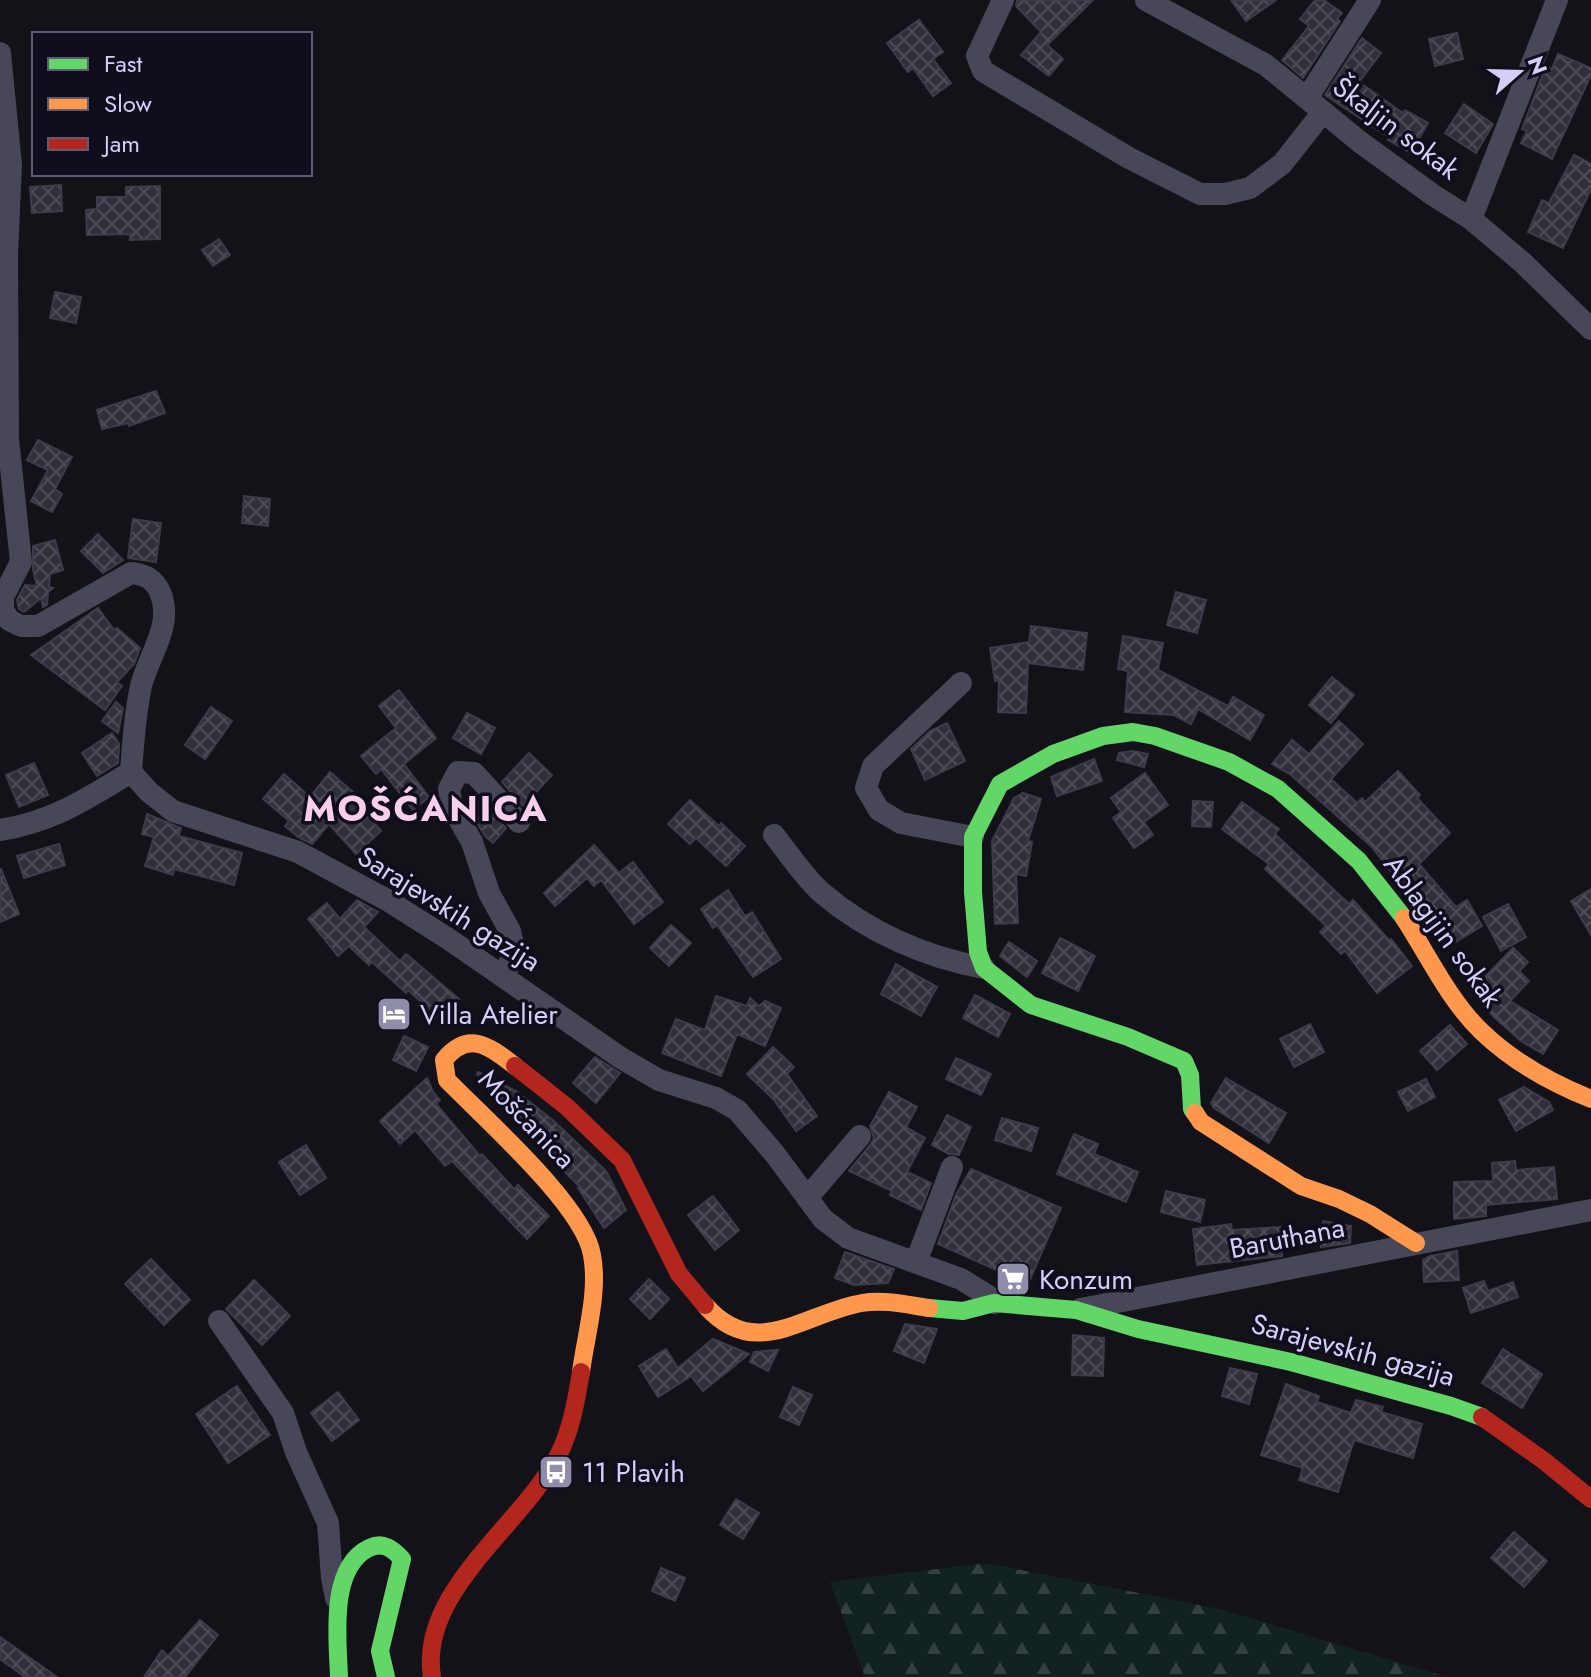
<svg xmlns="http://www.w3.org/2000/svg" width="1591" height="1677" font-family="Jost,sans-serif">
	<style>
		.forest { fill: url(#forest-firs) }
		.building { fill: url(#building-cross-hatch); stroke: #3e3c4b; stroke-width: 2 }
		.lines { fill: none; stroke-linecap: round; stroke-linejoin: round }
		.street { stroke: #484758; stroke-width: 22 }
		.fast { stroke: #63d668; stroke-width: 18 }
		.slow { stroke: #ff974d; stroke-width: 18 }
		.jam { stroke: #b3261e; stroke-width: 18 }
		.labels { text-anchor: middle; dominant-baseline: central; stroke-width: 7; stroke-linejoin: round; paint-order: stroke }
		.street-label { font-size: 28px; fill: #d3cff9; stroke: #100e1c }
		.poi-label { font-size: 28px; fill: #d3cff9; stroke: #100e1c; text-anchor: start }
		.district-label { font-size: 36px; font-weight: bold; letter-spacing: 2px; fill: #f9d0eb; stroke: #100e1c }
	</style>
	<defs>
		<pattern id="forest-firs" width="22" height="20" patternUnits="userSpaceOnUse" patternTransform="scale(2)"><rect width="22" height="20" fill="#122222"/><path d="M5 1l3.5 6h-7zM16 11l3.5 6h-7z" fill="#344143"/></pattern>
		<pattern id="building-cross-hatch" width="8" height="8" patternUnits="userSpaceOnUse" patternTransform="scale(2)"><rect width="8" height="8" fill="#302f3a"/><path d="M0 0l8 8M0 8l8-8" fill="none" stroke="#4d4c57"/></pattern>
	</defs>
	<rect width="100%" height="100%" fill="#121218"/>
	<path class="forest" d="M 986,1563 L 1220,1609 L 1447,1677 L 865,1677 L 830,1582 Z"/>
	<g class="building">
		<path d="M 1017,0 L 1093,0 L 1047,45 L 1063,59 L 1049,76 L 1021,55 L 1041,32 L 1016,6 Z"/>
		<path d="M 1231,0 L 1276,0 L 1246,21 Z"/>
		<path d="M 1315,0 L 1324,0 L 1342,13 L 1337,19 L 1340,21 L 1303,78 L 1282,60 L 1309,26 L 1300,19 Z"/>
		<path d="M 919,20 L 943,52 L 933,59 L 951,83 L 933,96 L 913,68 L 908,72 L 887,43 Z"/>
		<path d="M 1457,33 L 1463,59 L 1435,66 L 1429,39 Z"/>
		<path d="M 1362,38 L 1381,53 L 1359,82 L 1403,113 L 1405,110 L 1428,123 L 1411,153 L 1388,140 L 1390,138 L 1325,95 Z"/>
		<path d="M 1558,54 L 1591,68 L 1591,75 L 1552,159 L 1521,143 L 1527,131 L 1522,129 L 1546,66 L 1552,69 Z"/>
		<path d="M 1464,104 L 1493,124 L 1476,153 L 1445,133 Z"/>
		<path d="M 1574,155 L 1591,164 L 1591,189 L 1563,248 L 1528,232 L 1542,200 L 1549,203 Z"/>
		<path d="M 61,185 L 62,211 L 32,213 L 30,187 Z"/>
		<path d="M 160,186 L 160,239 L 130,240 L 130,234 L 87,235 L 86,210 L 97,209 L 97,197 L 126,197 L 126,187 Z"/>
		<path d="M 219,239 L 230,255 L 213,266 L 202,250 Z"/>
		<path d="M 55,292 L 81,297 L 76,323 L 50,318 Z"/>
		<path d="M 156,391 L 165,413 L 129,426 L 128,423 L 102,429 L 97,410 Z"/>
		<path d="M 38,440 L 72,457 L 55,489 L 62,494 L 52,512 L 31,501 L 48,470 L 27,460 Z"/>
		<path d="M 244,496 L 270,499 L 268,526 L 242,523 Z"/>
		<path d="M 133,519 L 161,523 L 156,562 L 128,558 Z"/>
		<path d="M 98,534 L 123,560 L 103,573 L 81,551 Z"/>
		<path d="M 55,540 L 63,570 L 50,574 L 49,587 L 53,588 L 48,592 L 47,605 L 43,607 L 41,598 L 24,612 L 19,609 L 17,600 L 25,585 L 37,586 L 33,570 L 33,546 Z"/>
		<path d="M 1176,592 L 1206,600 L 1197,633 L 1167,625 Z"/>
		<path d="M 98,608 L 114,630 L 117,628 L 140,648 L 134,664 L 117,682 L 122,686 L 105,710 L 31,655 Z"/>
		<path d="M 1031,626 L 1087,633 L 1083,670 L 1028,663 L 1026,713 L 998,712 L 999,680 L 995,681 L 990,648 L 1029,642 Z"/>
		<path d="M 1123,636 L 1163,643 L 1158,670 L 1228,706 L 1233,697 L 1264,715 L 1250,740 L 1198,709 L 1191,724 L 1174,715 L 1125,712 L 1128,671 L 1118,669 Z"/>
		<path d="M 1332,677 L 1354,695 L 1331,723 L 1309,705 Z"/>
		<path d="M 399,690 L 436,738 L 404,764 L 429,797 L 413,810 L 381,769 L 376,774 L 361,756 L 396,728 L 379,706 Z"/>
		<path d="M 116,702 L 123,708 L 118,733 L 102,721 Z"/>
		<path d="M 211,707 L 232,721 L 205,759 L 185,745 Z"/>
		<path d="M 467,713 L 495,728 L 481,754 L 453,738 Z"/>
		<path d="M 1339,721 L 1363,744 L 1331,779 L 1357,803 L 1362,798 L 1365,802 L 1398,771 L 1420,795 L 1417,798 L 1450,833 L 1419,864 L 1456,907 L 1467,900 L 1482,926 L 1449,946 L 1431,915 L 1427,919 L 1372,847 L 1291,775 L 1272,764 L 1292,740 L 1309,754 Z"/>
		<path d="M 947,723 L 965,761 L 925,780 L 911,749 L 930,731 Z"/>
		<path d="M 112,733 L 119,744 L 118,763 L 97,776 L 82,753 Z"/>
		<path d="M 1133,751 L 1148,754 L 1144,767 L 1117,760 L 1119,753 Z"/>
		<path d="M 529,753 L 552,775 L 523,806 L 502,782 Z"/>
		<path d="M 1094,759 L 1102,781 L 1057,796 L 1051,777 Z"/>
		<path d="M 34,763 L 48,795 L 19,807 L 6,775 Z"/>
		<path d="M 330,772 L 354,793 L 351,797 L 381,831 L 356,854 L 329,824 L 312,844 L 298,837 L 285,826 L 289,821 L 263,799 L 284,774 L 310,797 Z"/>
		<path d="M 1145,773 L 1168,805 L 1144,822 L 1153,835 L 1134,848 L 1113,818 L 1121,812 L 1111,798 Z"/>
		<path d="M 1023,793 L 1041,799 L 1028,841 L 1032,842 L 1026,876 L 1016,874 L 1018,923 L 995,924 L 992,841 L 1014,798 Z"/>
		<path d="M 690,800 L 719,826 L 721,823 L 745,846 L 726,866 L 696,838 L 690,844 L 668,824 Z"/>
		<path d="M 1193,801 L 1213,802 L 1211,827 L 1192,826 Z"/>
		<path d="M 478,802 L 481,805 L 483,803 L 506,828 L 493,843 L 485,836 L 470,811 Z"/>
		<path d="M 1242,802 L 1279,829 L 1275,834 L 1349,904 L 1353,900 L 1389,940 L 1391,939 L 1412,966 L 1377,993 L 1345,951 L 1341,954 L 1320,932 L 1326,926 L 1265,869 L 1269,864 L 1222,829 Z"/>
		<path d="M 147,814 L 181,828 L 179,836 L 242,853 L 234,885 L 174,869 L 173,875 L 145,866 L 154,837 L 142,834 Z"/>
		<path d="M 59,844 L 65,865 L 24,878 L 17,856 Z"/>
		<path d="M 594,845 L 619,873 L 633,862 L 663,902 L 634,924 L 601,880 L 594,886 L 587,878 L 555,906 L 544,893 Z"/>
		<path d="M 1,869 L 19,914 L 0,922 L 0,870 Z"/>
		<path d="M 1591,889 L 1591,935 L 1571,901 Z"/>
		<path d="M 728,890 L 745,916 L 752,912 L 781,959 L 753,977 L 717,925 L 713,928 L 701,909 Z"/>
		<path d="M 357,900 L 378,912 L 364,927 L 400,961 L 406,954 L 459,999 L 440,1019 L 408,990 L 406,993 L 372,962 L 369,965 L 349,946 L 338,956 L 308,919 L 327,903 L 340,919 Z"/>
		<path d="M 1508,904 L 1526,937 L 1501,951 L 1483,917 Z"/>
		<path d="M 671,925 L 691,943 L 669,966 L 650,948 Z"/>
		<path d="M 1060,938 L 1095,956 L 1078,991 L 1042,973 Z"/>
		<path d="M 1009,942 L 1037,961 L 1027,977 L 1000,956 Z"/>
		<path d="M 1513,948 L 1528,962 L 1519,971 L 1529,981 L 1510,1001 L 1558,1030 L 1543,1054 L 1521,1041 L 1494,1017 L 1477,997 L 1490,983 L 1484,978 Z"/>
		<path d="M 896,964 L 937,987 L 921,1016 L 881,994 Z"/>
		<path d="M 975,995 L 1010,1014 L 998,1037 L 963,1018 Z"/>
		<path d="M 716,996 L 747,1006 L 750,998 L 759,1006 L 765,1001 L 781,1008 L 765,1046 L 737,1034 L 721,1076 L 662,1053 L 676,1019 L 705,1030 Z"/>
		<path d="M 1310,1024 L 1324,1052 L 1294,1067 L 1280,1039 Z"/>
		<path d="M 1450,1025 L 1467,1044 L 1437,1070 L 1420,1051 Z"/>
		<path d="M 404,1036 L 428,1047 L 416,1071 L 393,1060 Z"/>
		<path d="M 773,1047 L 794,1067 L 787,1074 L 817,1116 L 796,1131 L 774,1100 L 747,1074 Z"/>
		<path d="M 595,1057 L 620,1073 L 596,1103 L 573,1083 Z"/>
		<path d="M 956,1058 L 991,1074 L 981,1095 L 946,1079 Z"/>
		<path d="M 478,1072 L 516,1091 L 554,1121 L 606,1171 L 626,1210 L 604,1228 L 578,1188 L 580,1187 L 522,1129 L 527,1124 L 497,1098 L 498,1096 L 477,1074 Z"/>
		<path d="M 427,1078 L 433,1092 L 440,1100 L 436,1104 L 480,1156 L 482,1154 L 514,1189 L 518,1185 L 549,1216 L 527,1239 L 452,1161 L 445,1166 L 415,1130 L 400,1144 L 380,1121 Z"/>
		<path d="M 1226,1078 L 1286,1113 L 1269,1143 L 1214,1108 L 1211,1103 Z"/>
		<path d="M 1426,1079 L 1435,1097 L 1408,1111 L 1398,1092 Z"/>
		<path d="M 1524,1087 L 1549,1102 L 1553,1110 L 1516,1131 L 1499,1100 Z"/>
		<path d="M 889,1092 L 917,1107 L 906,1127 L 925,1138 L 907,1172 L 931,1183 L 921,1210 L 890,1195 L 892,1191 L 849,1171 L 871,1144 L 874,1138 L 870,1126 Z"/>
		<path d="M 947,1115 L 971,1127 L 959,1155 L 949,1154 L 932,1145 Z"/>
		<path d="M 1002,1118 L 1038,1128 L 1031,1151 L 995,1140 Z"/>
		<path d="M 1074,1134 L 1098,1144 L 1094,1154 L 1138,1172 L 1126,1202 L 1057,1174 Z"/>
		<path d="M 306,1145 L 326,1178 L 300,1195 L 279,1162 Z"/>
		<path d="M 1515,1161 L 1516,1170 L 1554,1167 L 1557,1199 L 1486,1205 L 1486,1216 L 1454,1219 L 1454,1182 L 1493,1181 L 1492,1163 Z"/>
		<path d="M 971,1169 L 1061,1208 L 1028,1284 L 938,1244 L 956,1195 Z"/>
		<path d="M 1166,1191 L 1205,1200 L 1200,1222 L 1161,1212 Z"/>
		<path d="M 713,1196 L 739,1230 L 715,1250 L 688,1215 Z"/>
		<path d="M 1323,1221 L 1351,1226 L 1350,1243 L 1321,1247 Z"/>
		<path d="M 1231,1224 L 1232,1230 L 1280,1227 L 1282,1256 L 1197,1265 L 1193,1229 Z"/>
		<path d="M 1457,1251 L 1459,1280 L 1424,1282 L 1423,1260 L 1430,1256 Z"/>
		<path d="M 845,1252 L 894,1269 L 888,1283 L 854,1285 L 835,1278 Z"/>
		<path d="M 151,1259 L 190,1300 L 164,1325 L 125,1284 Z"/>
		<path d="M 649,1279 L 669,1299 L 650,1319 L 630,1299 Z"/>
		<path d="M 254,1280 L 290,1316 L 262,1345 L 226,1309 Z"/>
		<path d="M 1484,1281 L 1488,1291 L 1513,1282 L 1518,1297 L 1471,1313 L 1463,1288 Z"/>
		<path d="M 905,1324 L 937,1329 L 924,1363 L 894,1351 Z"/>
		<path d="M 1073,1335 L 1104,1338 L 1103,1376 L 1072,1375 Z"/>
		<path d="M 713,1339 L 749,1354 L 703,1391 L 691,1376 L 658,1397 L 639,1366 L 666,1349 L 678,1368 Z"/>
		<path d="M 1503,1349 L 1542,1374 L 1522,1408 L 1482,1383 Z"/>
		<path d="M 778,1350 L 768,1371 L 750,1362 L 754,1352 Z"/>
		<path d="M 1230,1368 L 1257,1374 L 1249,1404 L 1222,1396 Z"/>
		<path d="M 1286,1384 L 1319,1396 L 1317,1402 L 1351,1413 L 1356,1400 L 1383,1407 L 1381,1412 L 1422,1424 L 1413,1458 L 1354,1440 L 1338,1492 L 1299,1480 L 1303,1468 L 1261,1455 Z"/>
		<path d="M 237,1386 L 270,1435 L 228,1463 L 196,1414 Z"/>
		<path d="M 793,1387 L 812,1395 L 799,1425 L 780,1417 Z"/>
		<path d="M 338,1392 L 359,1420 L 332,1441 L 311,1413 Z"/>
		<path d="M 736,1499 L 759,1513 L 743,1539 L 720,1525 Z"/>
		<path d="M 1514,1532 L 1547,1561 L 1524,1587 L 1491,1558 Z"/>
		<path d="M 661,1568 L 685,1578 L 675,1601 L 652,1591 Z"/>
		<path d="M 200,1620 L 218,1635 L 185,1677 L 144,1677 L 162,1650 L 168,1656 Z"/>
		<path d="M 0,1637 L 57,1677 L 25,1677 L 0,1659 Z"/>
	</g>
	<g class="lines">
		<g class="street">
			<path d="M 1003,0 L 977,56 L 983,71 L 1129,158 L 1200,194 L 1225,194 L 1250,188 L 1282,164 L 1323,112"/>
			<path d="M 1146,0 L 1266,65 L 1360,142 L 1433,195 L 1471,219 L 1522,262 L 1591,329"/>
			<path d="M 0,53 L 11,165 L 7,254 L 8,439 L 21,562 L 3,597 L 3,610 L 9,620 L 21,626 L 38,626 L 131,573 C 144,574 154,579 160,592 C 174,625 149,654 141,686 C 135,714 133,743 131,772"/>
			<path d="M 1307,98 L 1370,0"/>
			<path d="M 1471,219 L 1557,0"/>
			<path d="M 961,683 L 873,766 L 866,788 L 879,810 L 901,823 L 973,837"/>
			<path d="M 0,830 C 53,822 86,799 131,772 L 149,792 L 173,811 L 298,852 L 387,900 L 447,938 L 621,1058 L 659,1080 L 716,1098 L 737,1110 L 774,1153 L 823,1219 L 848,1238 L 961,1279 L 990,1297 L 994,1303"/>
			<path d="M 774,835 C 789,854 804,877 822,893 C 868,932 925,957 984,968"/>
			<path d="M 504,977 L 513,954 L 513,944 L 510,931 L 489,893 L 472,842 L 452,807 L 449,789 L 458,772 L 474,773 L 519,822"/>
			<path d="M 807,1198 L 860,1136"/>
			<path d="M 916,1262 L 952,1167"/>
			<path d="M 1081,1309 L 1591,1210"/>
			<path d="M 219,1321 L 283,1413 L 296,1452 L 328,1523 L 332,1578 L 336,1598"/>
		</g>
		<g class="fast">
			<path d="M 1195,1113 L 1192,1109 L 1190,1075 L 1184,1061 L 1128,1037 L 1031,1005 L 984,968 L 978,952 L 973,892 L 973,837 L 1000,784 L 1053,754 L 1103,736 L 1133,732 L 1155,736 L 1229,762 L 1278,789 L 1359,861 L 1404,918"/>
			<path d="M 929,1308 L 963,1311 L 994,1303 L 1076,1310 L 1138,1329 L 1291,1362 L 1451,1406 L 1482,1417"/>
			<path d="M 339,1677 C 338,1641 328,1568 369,1548 C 383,1541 393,1549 402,1559 L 380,1651 L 386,1677"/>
		</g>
		<g class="slow">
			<path d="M 1404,918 C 1428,955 1449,1000 1481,1031 C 1512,1061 1551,1083 1591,1099"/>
			<path d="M 515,1066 C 490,1047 469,1029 444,1060 L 447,1080 C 484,1118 584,1206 592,1255 C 599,1292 586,1334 581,1372"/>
			<path d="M 1195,1113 L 1201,1122 L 1301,1186 L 1339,1199 L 1370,1214 L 1416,1243"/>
			<path d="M 705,1305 C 755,1363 804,1313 862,1303 C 884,1299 908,1305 929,1308"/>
		</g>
		<g class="jam">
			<path d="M 515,1066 L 567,1107 L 622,1160 L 679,1274 L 705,1305"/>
			<path d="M 1482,1417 L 1543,1460 L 1591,1499"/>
			<path d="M 432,1677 C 418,1591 523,1525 559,1454 C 572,1427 576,1401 581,1372"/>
		</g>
	</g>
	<defs>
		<g id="hotel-square" transform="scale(1.8)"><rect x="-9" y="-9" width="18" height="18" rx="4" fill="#8f8daa" stroke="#100e1c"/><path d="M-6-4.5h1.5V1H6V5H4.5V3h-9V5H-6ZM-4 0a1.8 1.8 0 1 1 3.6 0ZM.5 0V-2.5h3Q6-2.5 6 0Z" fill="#fff"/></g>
		<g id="supermarket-square" transform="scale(1.8)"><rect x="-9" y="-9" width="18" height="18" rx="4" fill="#8f8daa" stroke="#100e1c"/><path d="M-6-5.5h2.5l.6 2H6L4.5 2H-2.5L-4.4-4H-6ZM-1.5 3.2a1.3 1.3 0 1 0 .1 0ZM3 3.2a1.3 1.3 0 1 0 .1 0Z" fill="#fff"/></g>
		<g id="bus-square" transform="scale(1.8)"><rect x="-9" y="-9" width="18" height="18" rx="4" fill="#8f8daa" stroke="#100e1c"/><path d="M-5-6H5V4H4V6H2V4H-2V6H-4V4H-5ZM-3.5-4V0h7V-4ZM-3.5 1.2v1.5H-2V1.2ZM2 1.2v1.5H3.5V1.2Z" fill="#fff"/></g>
	</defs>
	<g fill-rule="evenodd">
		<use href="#hotel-square" x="394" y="1014"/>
		<use href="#supermarket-square" x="1013" y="1279"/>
		<use href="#bus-square" x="556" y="1472"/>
	</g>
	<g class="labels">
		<g class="street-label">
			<text transform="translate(1396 128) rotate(37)">Škaljin sokak</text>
			<text transform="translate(449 909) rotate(32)">Sarajevskih gazija</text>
			<text transform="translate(1443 931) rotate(54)">Ablagijin sokak</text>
			<text transform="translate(527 1119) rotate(46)">Mošćanica</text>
			<text transform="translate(1287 1238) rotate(-11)">Baruthana</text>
			<text transform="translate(1353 1350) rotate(15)">Sarajevskih gazija</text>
		</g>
		<g class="poi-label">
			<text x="420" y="1014">Villa Atelier</text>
			<text x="1039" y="1279">Konzum</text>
			<text x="582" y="1472">11 Plavih</text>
		</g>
		<g class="district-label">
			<text x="426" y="808">MOŠĆANICA</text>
		</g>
	</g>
	<rect x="32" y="32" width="280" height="144" fill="#100e1c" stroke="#5e5b74" stroke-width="2"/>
	<rect x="48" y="58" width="40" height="12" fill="#63d668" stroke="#5e5b74" stroke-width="2"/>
	<text x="104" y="72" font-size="24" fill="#d3cff9">Fast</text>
	<rect x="48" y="98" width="40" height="12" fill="#ff974d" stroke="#5e5b74" stroke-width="2"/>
	<text x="104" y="112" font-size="24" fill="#d3cff9">Slow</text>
	<rect x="48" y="138" width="40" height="12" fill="#b3261e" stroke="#5e5b74" stroke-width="2"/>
	<text x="104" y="152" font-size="24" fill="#d3cff9">Jam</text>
	<g transform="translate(1519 72) rotate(70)" stroke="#100e1c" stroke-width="6" paint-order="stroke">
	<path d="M0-6L14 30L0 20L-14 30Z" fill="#d3cff9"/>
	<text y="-12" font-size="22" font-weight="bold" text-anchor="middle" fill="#d3cff9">N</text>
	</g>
</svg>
